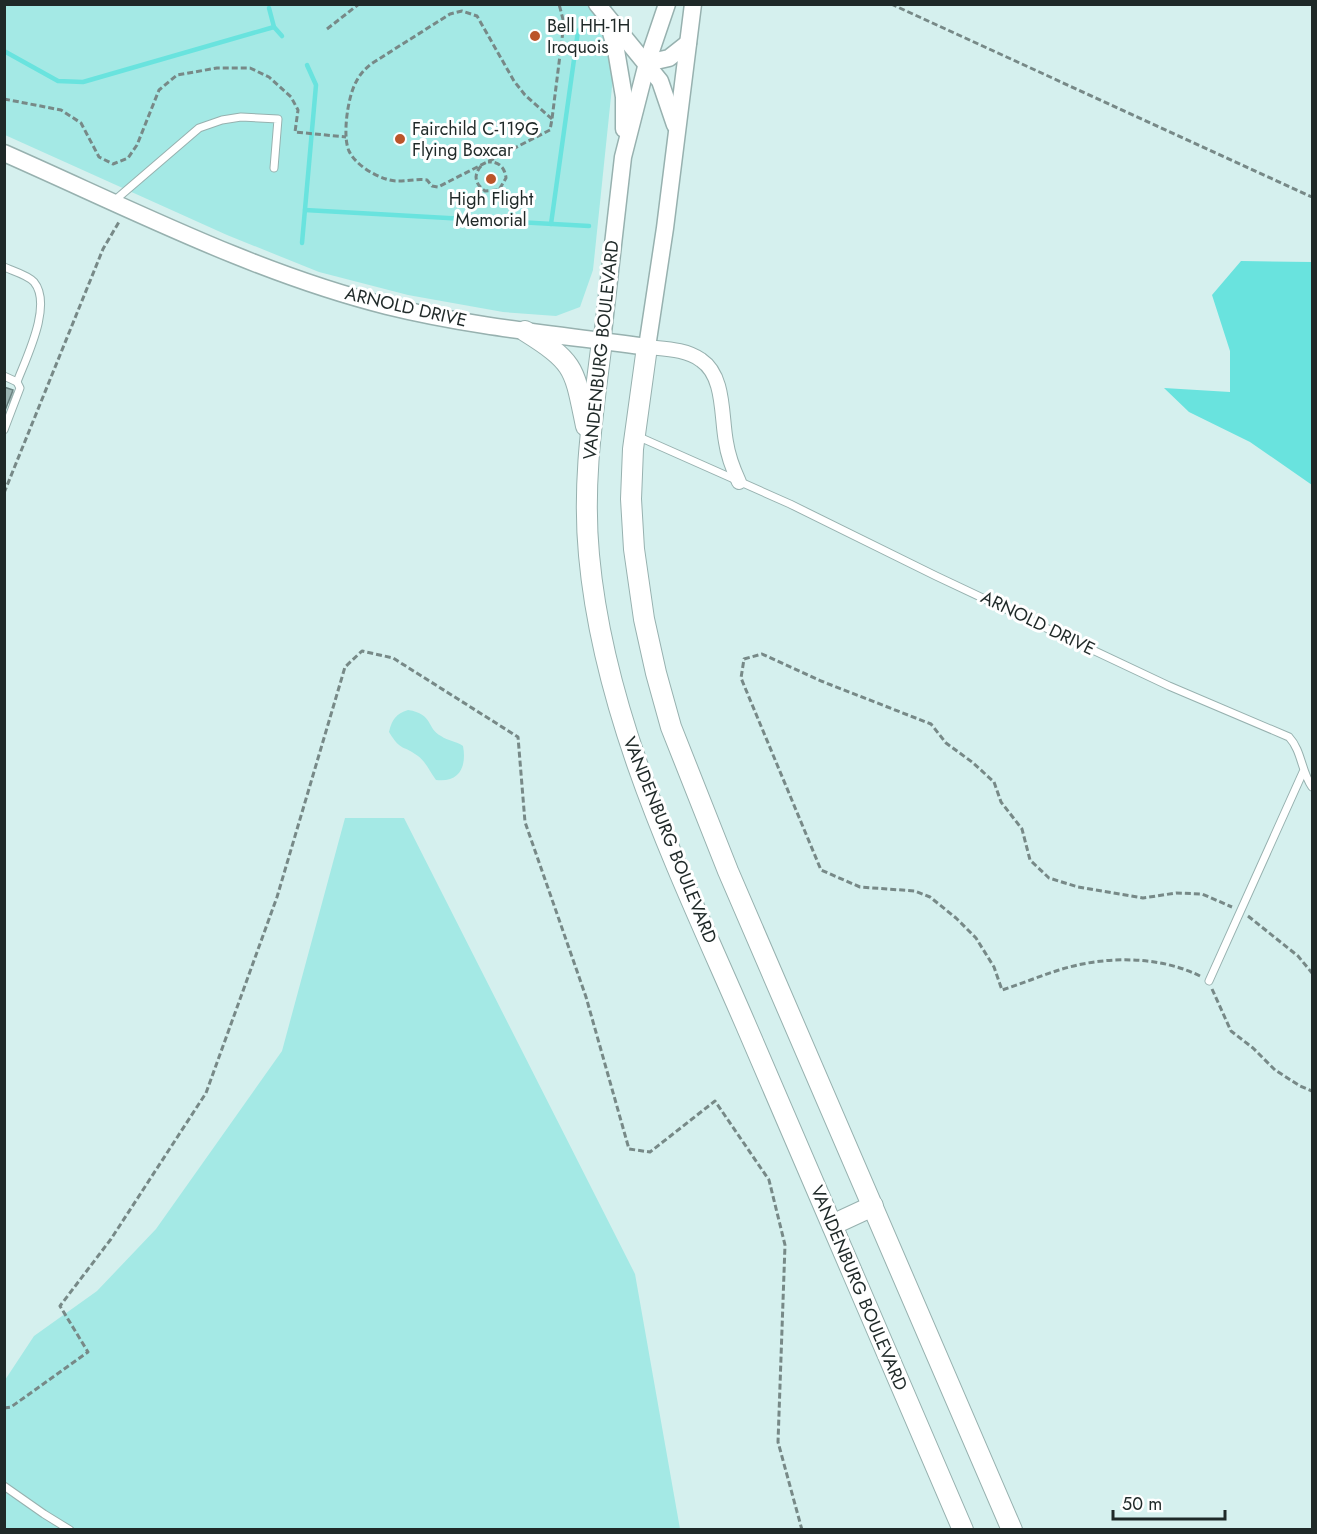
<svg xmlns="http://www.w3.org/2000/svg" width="1317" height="1534" font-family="Jost,sans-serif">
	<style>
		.green { fill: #a4e9e5 }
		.water { fill: #69e3de }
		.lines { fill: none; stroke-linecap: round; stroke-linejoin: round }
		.stream { stroke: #69e3de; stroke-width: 4.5 }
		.building { fill: #9db7b5; stroke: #6b8382; stroke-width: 1.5; filter: url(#shadow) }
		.service-casing { stroke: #97b1af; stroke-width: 9 }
		.minor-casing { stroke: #97b1af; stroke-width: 16 }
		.tertiary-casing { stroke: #97b1af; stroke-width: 19 }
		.secondary-casing { stroke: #97b1af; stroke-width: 22 }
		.path { stroke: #778987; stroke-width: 3; stroke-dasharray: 6 3; stroke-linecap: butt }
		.service { stroke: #fff; stroke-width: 7 }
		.minor { stroke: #fff; stroke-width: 14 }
		.tertiary { stroke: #fff; stroke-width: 16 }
		.secondary { stroke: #fff; stroke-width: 20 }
		.poi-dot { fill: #bb552a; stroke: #fff; stroke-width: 2 }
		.labels { text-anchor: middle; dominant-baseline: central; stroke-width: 6; stroke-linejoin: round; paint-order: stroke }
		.poi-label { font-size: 18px; fill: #1f2928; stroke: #fff; text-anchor: start }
		.street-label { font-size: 18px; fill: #1f2928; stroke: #fff }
	</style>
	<defs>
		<filter id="shadow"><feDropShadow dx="6" dy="4" stdDeviation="0" flood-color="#0004"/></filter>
	</defs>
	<rect width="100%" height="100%" fill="#d5f0ee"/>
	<g class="green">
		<path d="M 5,5 L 612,5 L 612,87 L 593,270 L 580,307 L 556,316 L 503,312 L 408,295 L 319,272 L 227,235 L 5,135 Z"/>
		<path d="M 408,710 C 434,714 426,728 441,736 C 448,741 456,741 463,746 C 467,767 459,783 436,780 C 430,772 426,762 418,756 C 404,745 401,752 389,732 C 392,719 396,714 408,710 Z"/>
		<path d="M 345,818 L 404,818 L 635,1274 L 680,1529 L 5,1530 L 5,1380 L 34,1336 L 97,1291 L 156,1229 L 282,1051 Z"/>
	</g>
	<path class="water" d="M 1241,261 L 1312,262 L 1312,485 L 1250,442 L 1189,412 L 1164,388 L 1230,392 L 1230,351 L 1212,295 Z"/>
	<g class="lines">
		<g class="stream">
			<path d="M 269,8 L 274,27 L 282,36"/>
			<path d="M 4,51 L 58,81 L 83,82 L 274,27"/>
			<path d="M 305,210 L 589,226"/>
			<path d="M 551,224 L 578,31 L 582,27"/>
			<path d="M 302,243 L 316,85 L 307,65"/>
		</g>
	</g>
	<path class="building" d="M 4,387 L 13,390 L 4,413 Z"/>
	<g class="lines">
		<g class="service-casing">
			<g id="service">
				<path d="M 114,201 L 199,128 L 222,120 L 241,117 L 278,119 L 274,168"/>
				<path d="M 4,267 C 13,271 28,275 34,282 C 53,305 26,358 17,382 L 4,376"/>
				<path d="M 4,430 L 20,388 L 17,382"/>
				<path d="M 637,436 L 790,504 L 936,576 L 1169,686 L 1289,737 C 1302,751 1301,771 1312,787"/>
				<path d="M 1209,981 L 1303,772"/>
				<path d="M 4,1486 L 44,1514 L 70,1530"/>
			</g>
		</g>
		<g class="minor-casing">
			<path id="minor" d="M 647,347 C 665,349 686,349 701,360 C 725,376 721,416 726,442 C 728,456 733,469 739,482"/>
		</g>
		<g class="tertiary-casing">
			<g id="tertiary">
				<path d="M 597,4 L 660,81 L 675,125"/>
				<path d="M 608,22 L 616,50 L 624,97 L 624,129"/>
				<path d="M 647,63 L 669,58 L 688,43"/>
				<path d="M 4,153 C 129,208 255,273 387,306 C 472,327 561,335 647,347 L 665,228 L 693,4"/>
				<path d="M 602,341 L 623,157 L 647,63 L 667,4"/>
			</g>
		</g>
		<g class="secondary-casing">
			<g id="secondary">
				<path d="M 525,331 C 576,363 574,368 586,426"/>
				<path d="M 602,341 C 593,414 582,481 589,555 C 604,720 680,873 745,1023 C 818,1192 890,1361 963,1530"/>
				<path d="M 647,347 L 633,449 L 631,499 L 634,549 L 644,619 L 656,673 L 671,727 L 728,871 L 1012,1530"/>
				<path d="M 832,1225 L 873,1206"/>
			</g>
		</g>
		<g class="path">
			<path d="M 891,4 L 1312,197"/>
			<path d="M 327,29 L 359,4"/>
			<path d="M 4,99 L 61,110 L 81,123 L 99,157 L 113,164 L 128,158 L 137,145 L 159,90 L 177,75 L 217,68 L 250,68 L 269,77 L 291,97 L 298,110 L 295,132 L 346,137"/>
			<path d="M 552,119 L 525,95 L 514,81 L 477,16 L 462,11 L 450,14 L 371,64 C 365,69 360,74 356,82 C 348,96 342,136 349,151 C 355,164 373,175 386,179 C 400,184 413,178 427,180 L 432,186 L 438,187 L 550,130 L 552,119 L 564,23 L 559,4"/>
			<path d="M 481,166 C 473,175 475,184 485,191 L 499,190 L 506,178 C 505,168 499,161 488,162"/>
			<path d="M 4,493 L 103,249 L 119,222"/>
			<path d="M 1248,916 L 1298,956 L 1312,973"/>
			<path d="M 1200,976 C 1158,955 1103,956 1059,970 C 1040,976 1021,984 1002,990 L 994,967 L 976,938 L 956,918 L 930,897 L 915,891 L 860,887 L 821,870 L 741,678 L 744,659 L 762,654 L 821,681 L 931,724 L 946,743 L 972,762 L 994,782 L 1001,802 L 1022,829 L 1030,860 L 1049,878 L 1078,887 L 1143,898 L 1176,893 L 1202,894 L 1232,907"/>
			<path d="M 1212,989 L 1231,1031 L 1253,1048 L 1275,1070 L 1300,1086 L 1312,1091"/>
			<path d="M 4,1408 L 11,1407 L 88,1352 L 60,1306 L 111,1239 L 206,1093 L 277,897 L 345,667 L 362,651 L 393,658 L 518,737 L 525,822 L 586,997 L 629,1149 L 650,1152 L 715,1101 L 769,1180 L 785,1245 L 778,1442 L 802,1530"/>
		</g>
		<use href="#service" class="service"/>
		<use href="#minor" class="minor"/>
		<use href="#tertiary" class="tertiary"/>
		<use href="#secondary" class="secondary"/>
	</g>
	<g class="poi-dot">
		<circle cx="535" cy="36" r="6"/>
		<circle cx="400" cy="139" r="6"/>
		<circle cx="491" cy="179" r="6"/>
	</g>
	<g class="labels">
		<g class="poi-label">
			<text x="547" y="26">Bell HH-1H<tspan x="547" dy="21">Iroquois</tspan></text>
			<text x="412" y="129">Fairchild C-119G<tspan x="412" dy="21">Flying Boxcar</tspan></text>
			<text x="491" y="199" text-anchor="middle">High Flight<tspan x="491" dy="21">Memorial</tspan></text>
		</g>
		<g class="street-label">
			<text transform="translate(406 307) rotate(13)">ARNOLD DRIVE</text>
			<text transform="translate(601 350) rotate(-84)">VANDENBURG BOULEVARD</text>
			<text transform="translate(1038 623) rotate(26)">ARNOLD DRIVE</text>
			<text transform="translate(670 840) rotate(68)">VANDENBURG BOULEVARD</text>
			<text transform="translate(859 1288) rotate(67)">VANDENBURG BOULEVARD</text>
		</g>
	</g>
	<rect width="1317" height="1534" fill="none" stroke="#1f2928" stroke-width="12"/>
	<path d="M1113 1510v9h112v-9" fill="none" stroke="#1f2928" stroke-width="3"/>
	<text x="1122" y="1510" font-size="18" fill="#1f2928" stroke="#ffffff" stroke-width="4.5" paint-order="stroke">50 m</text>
</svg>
